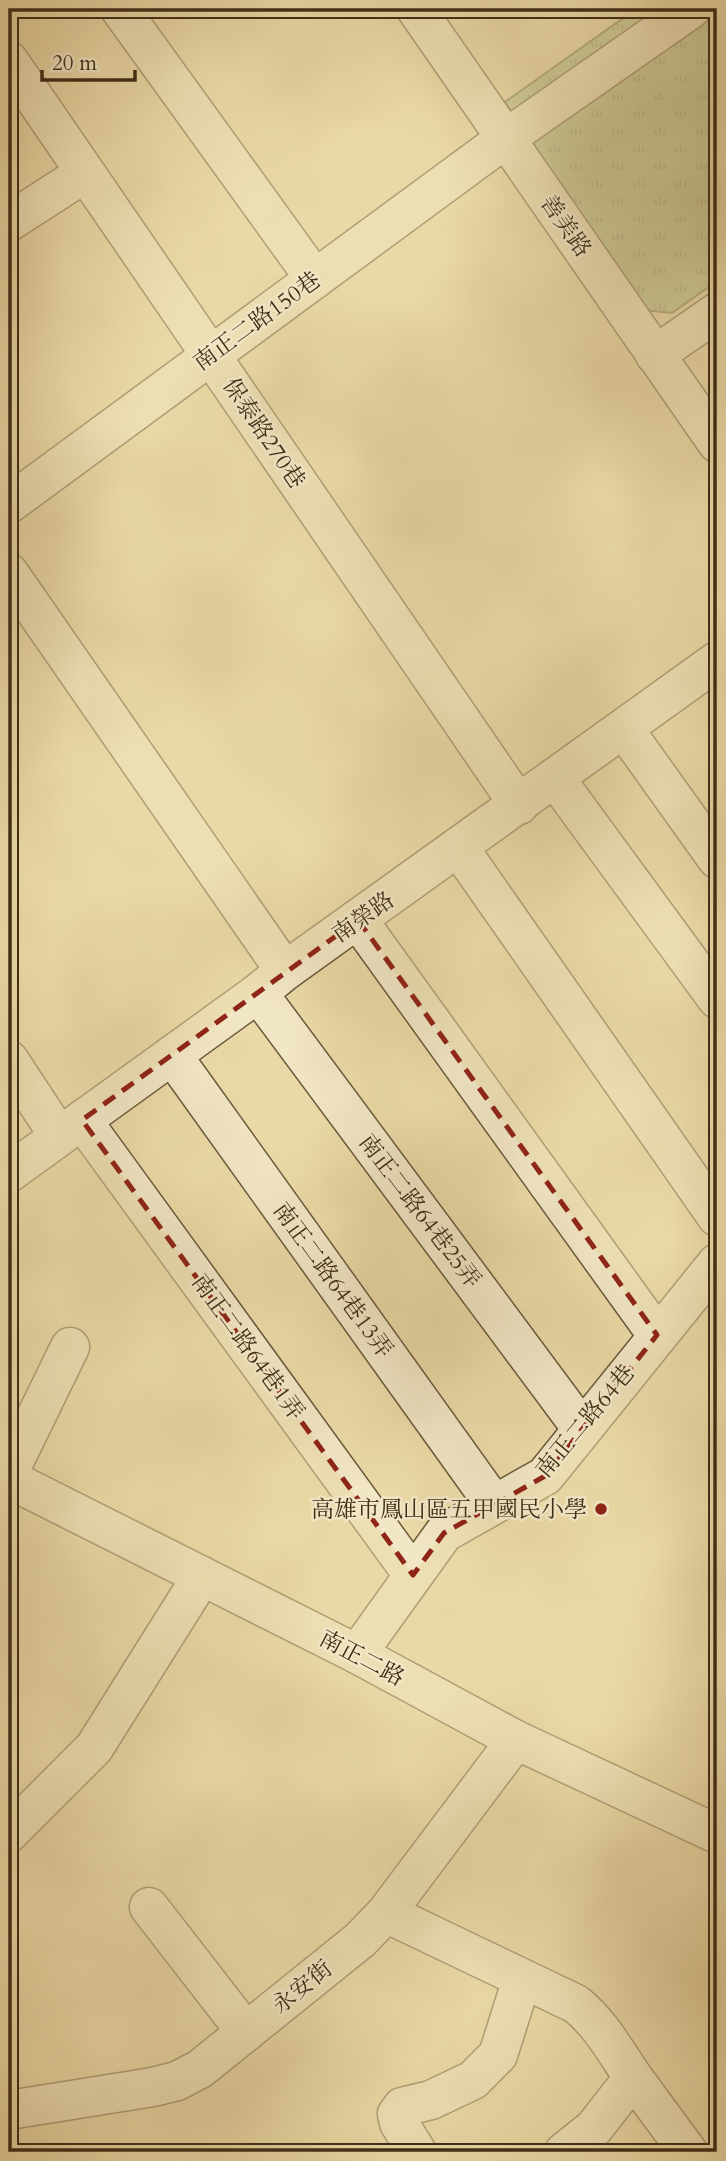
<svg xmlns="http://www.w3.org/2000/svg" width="726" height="2161" font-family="Cardo,'Noto Serif TC',serif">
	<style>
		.grass { fill: url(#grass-tufts); stroke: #787752; stroke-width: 2 }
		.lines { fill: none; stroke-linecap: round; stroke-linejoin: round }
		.minor-casing { stroke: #6a593c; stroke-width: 41 }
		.minor { stroke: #f1e6c5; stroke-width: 38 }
		.marked { fill: none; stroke: #8f2418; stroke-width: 5; stroke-dasharray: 14 9; stroke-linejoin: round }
		.poi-dot { fill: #8f2418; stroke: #f1e6c5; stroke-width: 2.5 }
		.labels { text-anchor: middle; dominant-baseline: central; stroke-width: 5; stroke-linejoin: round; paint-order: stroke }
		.street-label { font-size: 23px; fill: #3f2e18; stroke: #f1e6c5 }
		.poi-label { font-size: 23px; fill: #3f2e18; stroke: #f1e6c5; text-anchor: end }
	</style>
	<defs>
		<pattern id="grass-tufts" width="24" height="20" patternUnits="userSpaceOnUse" patternTransform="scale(1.75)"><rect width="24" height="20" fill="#b1c08b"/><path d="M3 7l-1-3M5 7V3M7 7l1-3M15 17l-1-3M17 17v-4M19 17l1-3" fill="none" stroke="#919c71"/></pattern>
	</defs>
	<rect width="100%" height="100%" fill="#ead9a6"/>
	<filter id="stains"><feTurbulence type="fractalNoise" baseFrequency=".00286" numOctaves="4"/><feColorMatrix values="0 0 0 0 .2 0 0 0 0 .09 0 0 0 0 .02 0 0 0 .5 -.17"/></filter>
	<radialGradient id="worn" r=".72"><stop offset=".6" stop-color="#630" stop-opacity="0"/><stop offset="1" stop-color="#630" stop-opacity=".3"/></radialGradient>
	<path class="grass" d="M 636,9 L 717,9 L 717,281 L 672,313 L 643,310 L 505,102 Z"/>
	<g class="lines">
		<g class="minor-casing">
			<g id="minor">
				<path d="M 120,9 L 315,279"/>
				<path d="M 416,9 L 717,443"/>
				<path d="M 9,61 L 519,805"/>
				<path d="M 9,222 L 85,173"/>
				<path d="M 655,355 L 717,312"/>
				<path d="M 9,504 L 505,139 L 691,9"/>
				<path d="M 9,573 L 285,971"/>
				<path d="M 624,729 L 717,859"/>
				<path d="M 555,778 L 717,999"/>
				<path d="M 459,848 L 717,1217"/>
				<path d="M 358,920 L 657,1335"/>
				<path d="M 258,993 L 582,1429"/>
				<path d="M 172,1055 L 494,1504"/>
				<path d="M 9,1060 L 59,1136"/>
				<path d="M 82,1120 L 413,1575"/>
				<path d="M 9,1173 L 258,993 L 285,971 L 717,661"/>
				<path d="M 9,1472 L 70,1347"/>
				<path d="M 9,1479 L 357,1654 L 516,1740 L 717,1834"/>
				<path d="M 357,1654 L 444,1533 L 545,1476 L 717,1263"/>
				<path d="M 9,1833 L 94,1748 L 202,1576"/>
				<path d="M 149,1907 L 246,2032"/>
				<path d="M 386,1913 L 576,2004 C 601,2024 615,2051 633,2077 C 651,2102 670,2127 688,2152"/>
				<path d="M 9,2110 L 153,2087 L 177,2081 L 200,2069 L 360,1940 L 386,1913 L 516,1740"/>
				<path d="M 417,2152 L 399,2123 L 397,2114 L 402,2107 L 431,2100 L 473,2080 L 498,2055 L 522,1979"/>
				<path d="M 564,2152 L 594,2128 L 633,2078"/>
			</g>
		</g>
		<use href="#minor" class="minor"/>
	</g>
	<path d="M0 0H726V2161H0ZM 358,920 L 657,1335 L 545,1476 L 444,1533 L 413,1575 L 82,1120 Z" fill="#ead9a6" fill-opacity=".55" fill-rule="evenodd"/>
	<path class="marked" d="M 358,920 L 657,1335 L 545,1476 L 444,1533 L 413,1575 L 82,1120 Z"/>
	<circle class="poi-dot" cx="601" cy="1509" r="7"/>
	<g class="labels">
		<g class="street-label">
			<text transform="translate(566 226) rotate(55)">善美路</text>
			<text transform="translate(257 321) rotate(-36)">南正二路150巷</text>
			<text transform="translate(264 433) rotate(56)">保泰路270巷</text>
			<text transform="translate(363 917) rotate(-35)">南榮路</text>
			<text transform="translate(420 1211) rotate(53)">南正二路64巷25弄</text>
			<text transform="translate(333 1280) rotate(54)">南正二路64巷13弄</text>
			<text transform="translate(248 1347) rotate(54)">南正二路64巷1弄</text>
			<text transform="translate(585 1421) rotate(-50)">南正二路64巷</text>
			<text transform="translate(362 1658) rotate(28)">南正二路</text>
			<text transform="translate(302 1987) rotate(-39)">永安街</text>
		</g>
		<g class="poi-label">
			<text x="587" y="1509">高雄市鳳山區五甲國民小學</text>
		</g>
	</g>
	<rect width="726" height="2161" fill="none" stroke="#ead9a6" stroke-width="35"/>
	<rect x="10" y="10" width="705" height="2140" fill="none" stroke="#3f2e18" stroke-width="3.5"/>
	<rect x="18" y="18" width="691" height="2126" fill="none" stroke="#3f2e18" stroke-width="2"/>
	<path d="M42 70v10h93v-10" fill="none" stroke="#3f2e18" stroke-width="3.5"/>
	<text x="52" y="70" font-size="21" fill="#3f2e18" stroke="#f1e6c5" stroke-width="5" paint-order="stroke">20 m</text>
	<rect width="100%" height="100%" filter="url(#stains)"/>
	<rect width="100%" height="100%" fill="url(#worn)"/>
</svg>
